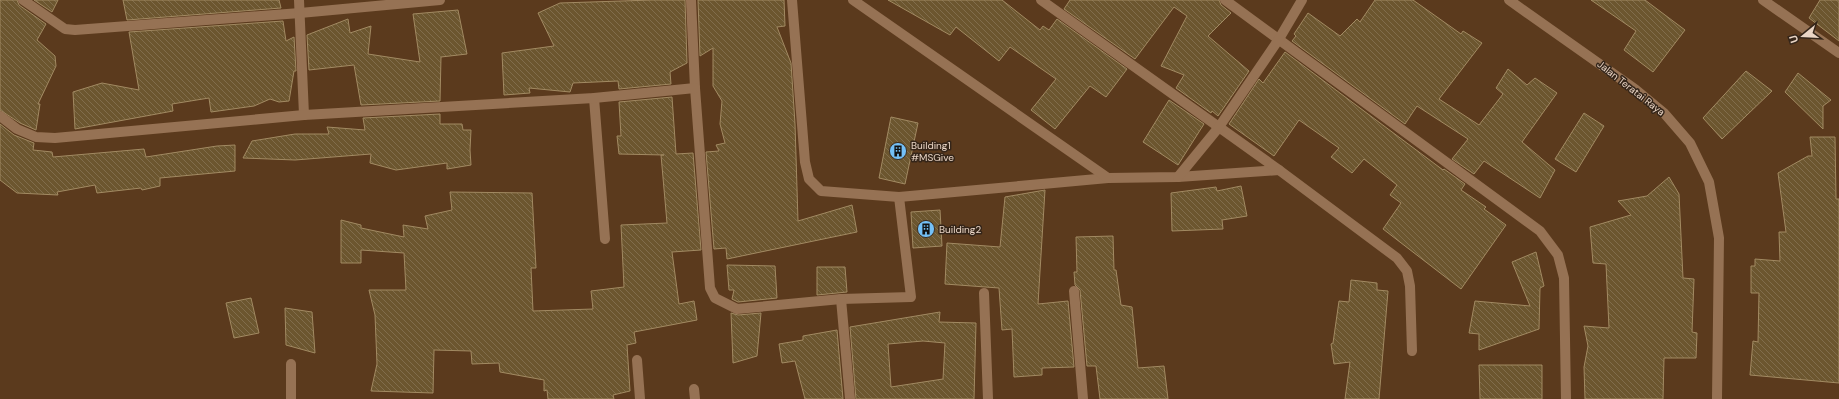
<svg xmlns="http://www.w3.org/2000/svg" width="1839" height="399" font-family="'DM Sans',sans-serif">
	<style>
		.building { fill: url(#building-back-hatch); stroke: #a28a62; fill-rule: evenodd }
		.lines { fill: none; stroke-linecap: round; stroke-linejoin: round }
		.minor { stroke: #967254; stroke-width: 10 }
		.labels { text-anchor: middle; dominant-baseline: central; stroke-width: 3; stroke-linejoin: round; paint-order: stroke }
		.street-label { font-size: 10px; fill: #ead5c5; stroke: #342519 }
		.poi-label { font-size: 10px; fill: #ead5c5; stroke: #342519; text-anchor: start }
	</style>
	<defs>
		<pattern id="building-back-hatch" width="6" height="6" patternUnits="userSpaceOnUse"><rect width="6" height="6" fill="#6c562f"/><path d="M-1 5l2 2M0 0l6 6M5-1l2 2" fill="none" stroke="#816d4c"/></pattern>
	</defs>
	<rect width="100%" height="100%" fill="#5b3a1d"/>
	<g class="building">
		<path d="M 0,0 L 17,0 L 19,5 L 46,24 L 37,40 L 55,56 L 56,66 L 38,104 L 40,104 L 36,130 L 20,123 L 0,110 Z"/>
		<path d="M 34,0 L 58,0 L 52,12 Z"/>
		<path d="M 123,0 L 279,0 L 281,8 L 127,20 Z"/>
		<path d="M 652,0 L 685,0 L 687,63 L 670,72 L 671,84 L 619,89 L 618,81 L 573,83 L 570,92 L 529,88 L 530,93 L 504,95 L 502,53 L 554,46 L 538,13 L 560,3 Z"/>
		<path d="M 698,0 L 784,0 L 785,26 L 777,27 L 791,63 L 795,124 L 798,221 L 852,205 L 857,232 L 727,259 L 726,248 L 714,249 L 706,152 L 719,151 L 716,145 L 725,143 L 720,124 L 722,101 L 713,86 L 713,48 L 700,56 Z"/>
		<path d="M 888,0 L 1002,0 L 1040,30 L 1043,26 L 1049,30 L 1057,19 L 1127,69 L 1106,97 L 1090,86 L 1055,129 L 1031,110 L 1056,79 L 1010,47 L 999,61 L 956,27 L 950,35 Z"/>
		<path d="M 1070,0 L 1219,0 L 1221,5 L 1231,13 L 1208,36 L 1249,71 L 1218,116 L 1212,111 L 1211,113 L 1176,88 L 1184,75 L 1161,66 L 1187,16 L 1174,7 L 1135,59 L 1064,9 Z"/>
		<path d="M 1375,0 L 1413,0 L 1461,34 L 1463,31 L 1482,43 L 1439,99 L 1479,125 L 1503,94 L 1496,88 L 1508,69 L 1527,85 L 1535,78 L 1557,93 L 1522,142 L 1555,170 L 1540,198 L 1484,161 L 1474,174 L 1452,159 L 1468,139 L 1417,106 L 1405,124 L 1292,41 L 1296,36 L 1294,34 L 1308,13 L 1340,36 L 1357,19 L 1360,22 Z"/>
		<path d="M 1591,0 L 1645,0 L 1685,30 L 1653,72 L 1624,50 L 1636,31 Z"/>
		<path d="M 1820,0 L 1839,0 L 1839,41 L 1809,18 Z"/>
		<path d="M 458,10 L 467,54 L 441,57 L 440,101 L 361,105 L 354,65 L 309,70 L 307,35 L 348,19 L 350,33 L 371,26 L 368,54 L 420,62 L 413,14 Z"/>
		<path d="M 283,21 L 286,41 L 294,37 L 296,71 L 294,71 L 289,101 L 279,102 L 270,99 L 254,106 L 211,112 L 209,98 L 172,104 L 173,111 L 75,129 L 73,92 L 102,83 L 139,90 L 129,32 Z"/>
		<path d="M 1285,52 L 1443,170 L 1444,169 L 1465,184 L 1461,190 L 1486,207 L 1484,209 L 1506,225 L 1461,289 L 1383,229 L 1401,203 L 1390,195 L 1397,185 L 1364,159 L 1352,173 L 1331,157 L 1339,148 L 1299,120 L 1274,156 L 1229,124 L 1259,79 L 1263,83 Z"/>
		<path d="M 1746,71 L 1772,91 L 1722,139 L 1703,118 Z"/>
		<path d="M 1798,73 L 1831,100 L 1823,106 L 1823,129 L 1785,92 Z"/>
		<path d="M 672,97 L 676,154 L 693,153 L 701,250 L 672,252 L 679,304 L 694,301 L 697,320 L 634,332 L 636,343 L 627,345 L 630,391 L 613,395 L 614,399 L 548,399 L 547,390 L 544,391 L 544,380 L 500,372 L 499,363 L 472,364 L 471,351 L 434,350 L 433,393 L 371,391 L 377,364 L 375,315 L 369,290 L 406,290 L 404,253 L 361,250 L 361,263 L 341,263 L 341,220 L 361,225 L 361,228 L 404,237 L 403,225 L 428,229 L 425,216 L 452,210 L 450,192 L 532,193 L 536,268 L 531,268 L 533,311 L 593,309 L 591,291 L 624,287 L 621,225 L 667,223 L 661,155 L 664,155 L 619,154 L 617,136 L 621,136 L 619,102 Z"/>
		<path d="M 1169,100 L 1204,124 L 1178,165 L 1143,142 Z"/>
		<path d="M 1584,113 L 1604,126 L 1576,172 L 1555,159 Z"/>
		<path d="M 440,114 L 440,124 L 462,124 L 463,130 L 471,130 L 470,150 L 471,165 L 447,169 L 447,163 L 396,170 L 370,163 L 371,154 L 295,160 L 243,158 L 252,141 L 295,134 L 329,134 L 327,127 L 365,130 L 363,118 Z"/>
		<path d="M 891,117 L 918,123 L 905,184 L 879,178 Z"/>
		<path d="M 0,124 L 14,135 L 34,143 L 33,150 L 52,152 L 53,157 L 144,149 L 146,157 L 217,146 L 235,145 L 235,171 L 160,178 L 160,186 L 142,190 L 141,188 L 97,193 L 95,185 L 57,192 L 58,195 L 17,193 L 0,180 Z"/>
		<path d="M 1810,137 L 1835,137 L 1836,199 L 1839,199 L 1839,383 L 1750,375 L 1753,341 L 1758,342 L 1759,293 L 1751,293 L 1751,266 L 1755,266 L 1755,259 L 1780,261 L 1779,232 L 1786,232 L 1778,173 L 1808,156 L 1812,156 Z"/>
		<path d="M 1669,177 L 1679,194 L 1683,278 L 1694,279 L 1692,332 L 1697,333 L 1696,358 L 1664,358 L 1663,399 L 1585,399 L 1584,367 L 1588,346 L 1584,326 L 1609,328 L 1606,264 L 1593,263 L 1590,227 L 1631,215 L 1618,201 L 1647,196 Z"/>
		<path d="M 1241,186 L 1247,216 L 1222,220 L 1223,229 L 1172,231 L 1171,193 L 1216,187 L 1217,191 Z"/>
		<path d="M 1045,190 L 1038,304 L 1068,301 L 1074,367 L 1042,368 L 1042,375 L 1014,377 L 1012,329 L 1002,330 L 999,288 L 945,284 L 947,243 L 1000,247 L 1005,197 Z"/>
		<path d="M 940,210 L 942,246 L 913,248 L 911,212 Z"/>
		<path d="M 1113,236 L 1114,270 L 1116,270 L 1121,305 L 1132,307 L 1138,368 L 1164,366 L 1168,399 L 1100,399 L 1096,366 L 1087,366 L 1080,290 L 1075,285 L 1074,272 L 1077,272 L 1076,237 Z"/>
		<path d="M 1536,252 L 1544,286 L 1540,288 L 1539,329 L 1479,350 L 1479,334 L 1469,333 L 1475,301 L 1530,306 L 1512,262 Z"/>
		<path d="M 727,265 L 775,266 L 777,298 L 738,302 L 732,299 L 734,290 L 729,290 Z"/>
		<path d="M 817,267 L 845,267 L 847,292 L 817,295 Z"/>
		<path d="M 1351,280 L 1377,283 L 1377,290 L 1388,291 L 1379,399 L 1345,399 L 1350,362 L 1334,364 L 1331,344 L 1333,343 L 1339,301 L 1349,302 Z"/>
		<path d="M 251,298 L 259,333 L 234,338 L 226,303 Z"/>
		<path d="M 285,308 L 312,312 L 315,353 L 286,345 Z"/>
		<path d="M 940,312 L 939,322 L 976,323 L 974,399 L 856,399 L 850,327 ZM 923,341 L 945,343 L 943,379 L 891,387 L 888,344 Z"/>
		<path d="M 731,313 L 738,315 L 761,313 L 757,356 L 733,363 Z"/>
		<path d="M 837,330 L 843,399 L 805,399 L 795,361 L 782,363 L 779,344 L 803,340 L 803,336 Z"/>
		<path d="M 1479,365 L 1542,365 L 1542,399 L 1480,399 Z"/>
	</g>
	<g class="lines">
		<g class="minor">
			<path d="M 23,0 L 65,29 L 75,30 L 300,13 L 440,0"/>
			<path d="M 299,0 L 304,115"/>
			<path d="M 691,0 L 695,88 L 710,288 L 715,298 L 737,309 L 841,299 L 911,297 L 899,197"/>
			<path d="M 792,0 L 805,162 L 809,179 L 821,191 L 899,197 L 1108,178 L 1178,177 L 1279,170"/>
			<path d="M 853,0 L 1108,178"/>
			<path d="M 1041,0 L 1279,170 L 1397,258 L 1407,271 L 1410,286 L 1412,351"/>
			<path d="M 1225,0 L 1540,231 L 1558,255 L 1564,278 L 1566,399"/>
			<path d="M 1509,0 L 1635,89 L 1664,113 L 1690,143 L 1709,182 L 1719,238 L 1717,399"/>
			<path d="M 1763,0 L 1839,53"/>
			<path d="M 594,98 L 605,239"/>
			<path d="M 0,116 L 17,129 L 36,137 L 55,138 L 304,115 L 594,98 L 695,88"/>
			<path d="M 1178,177 L 1219,127 L 1279,39 L 1302,0"/>
			<path d="M 1074,291 L 1083,399"/>
			<path d="M 984,293 L 988,399"/>
			<path d="M 841,299 L 850,399"/>
			<path d="M 637,360 L 640,399"/>
			<path d="M 694,389 L 695,399"/>
			<path d="M 291,399 L 291,364"/>
		</g>
	</g>
	<defs>
		<g id="building-disc" transform="scale(0.9)"><circle r="9.5" fill="#74c0f6" stroke="#342519"/><path d="M-4-6H4V6H1V3H-1V6H-4ZM-2.5-4.3h1.7v1.8h-1.7ZM.8-4.3h1.7v1.8H.8ZM-2.5-1h1.7V.8h-1.7ZM.8-1h1.7V.8H.8Z" fill="#111"/></g>
	</defs>
	<g fill-rule="evenodd">
		<use href="#building-disc" x="898" y="151"/>
		<use href="#building-disc" x="926" y="229"/>
	</g>
	<g class="labels">
		<g class="street-label">
			<text transform="translate(1631 88) rotate(38)">Jalan Teratai Raya</text>
		</g>
		<g class="poi-label">
			<text x="911" y="145">Building1<tspan x="911" dy="12">#MSGive</tspan></text>
			<text x="939" y="229">Building2</text>
		</g>
	</g>
	<g transform="translate(1803 36) rotate(252)" stroke="#342519" stroke-width="3" paint-order="stroke">
	<path d="M0-3L7 15L0 10L-7 15Z" fill="#ead5c5"/>
	<text y="-6" font-size="11" font-weight="bold" text-anchor="middle" fill="#ead5c5">U</text>
	</g>
</svg>
